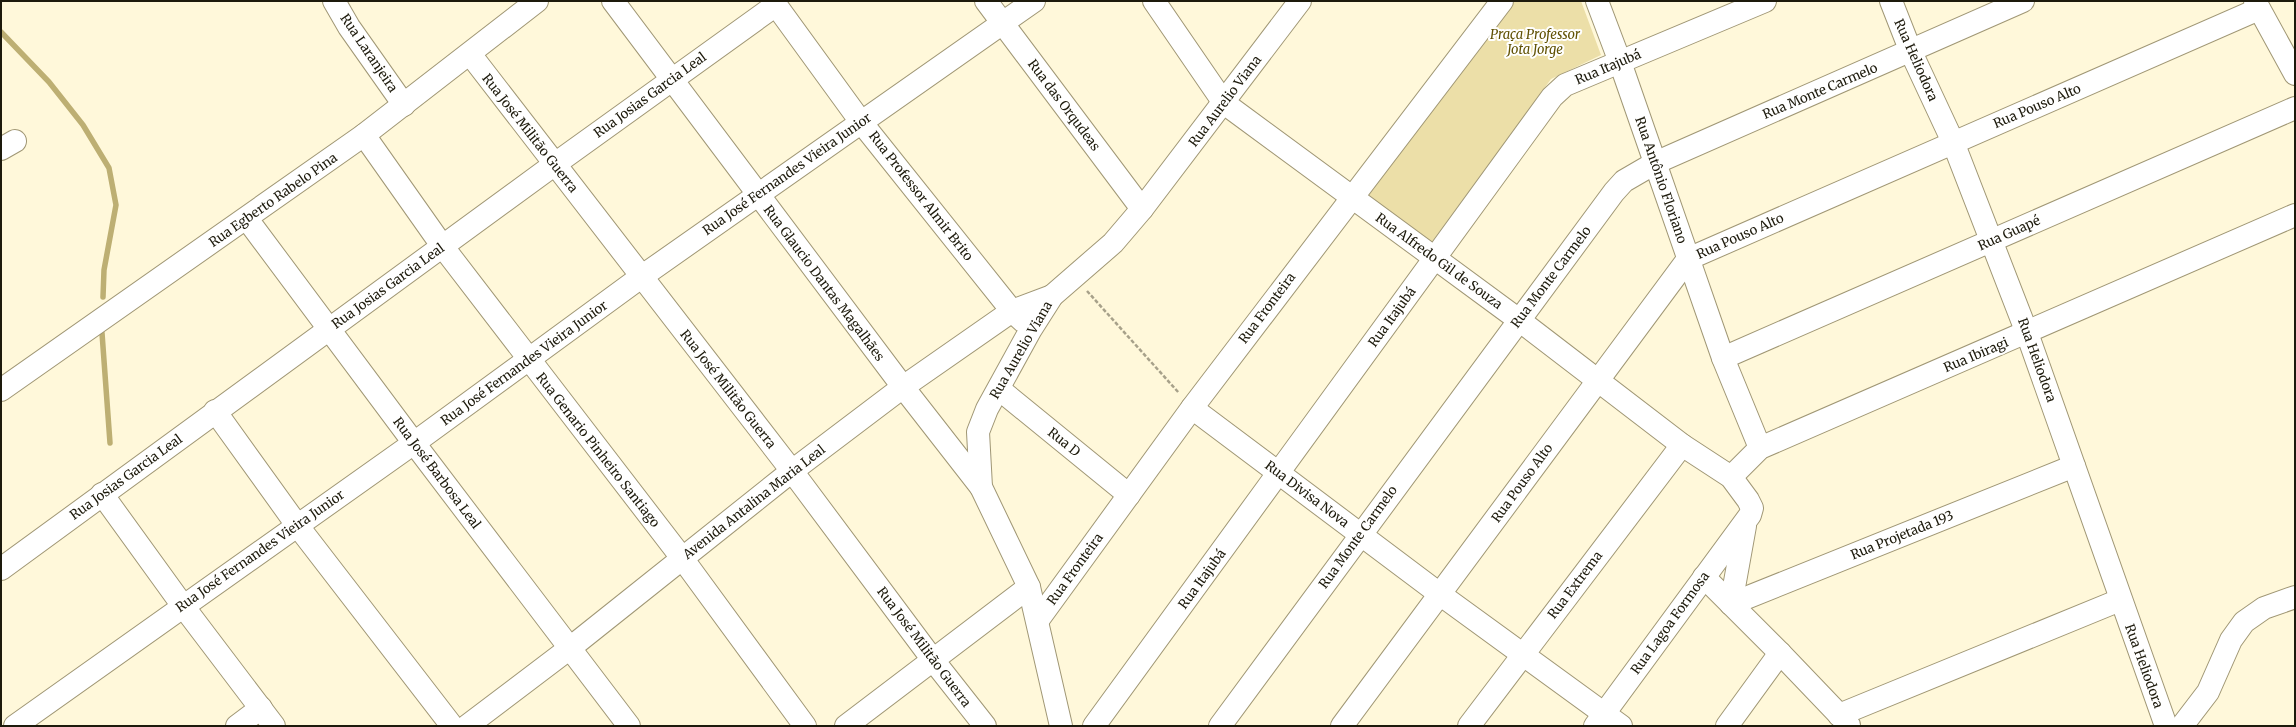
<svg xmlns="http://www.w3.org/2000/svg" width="2296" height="727" font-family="Merriweather,serif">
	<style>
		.green { fill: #ecdfa8 }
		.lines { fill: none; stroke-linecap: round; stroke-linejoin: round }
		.stream { stroke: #bdaf73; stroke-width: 5.5 }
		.minor-casing { stroke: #a09775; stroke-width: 24 }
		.path { stroke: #a7a18a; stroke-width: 2.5; stroke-dasharray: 4 2; stroke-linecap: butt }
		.minor { stroke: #fff; stroke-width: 22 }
		.labels { text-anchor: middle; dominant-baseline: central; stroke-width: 4; stroke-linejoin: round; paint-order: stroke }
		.park-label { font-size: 13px; font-style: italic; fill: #605103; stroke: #fff }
		.street-label { font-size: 13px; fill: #1d1a0c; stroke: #fff }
	</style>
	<rect width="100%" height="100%" fill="#fff8da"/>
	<path class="green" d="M 1515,1 L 1581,1 L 1601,55 L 1551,79 L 1431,243 L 1365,194 Z"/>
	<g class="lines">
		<g class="stream">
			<path d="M 1,32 L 49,82 L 83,125 L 109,168 L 116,205 L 104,270 L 103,297"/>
			<path d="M 102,333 L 110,443"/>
		</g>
		<g class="minor-casing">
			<g id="minor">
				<path d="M 334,1 L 349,27 L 404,105"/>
				<path d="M 613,1 L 903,387 L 981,487"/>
				<path d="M 773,1 L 861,122 L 1012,311 L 1023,321"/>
				<path d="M 986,1 L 1142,209"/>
				<path d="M 1154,1 L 1224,103 L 1519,320 L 1682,445 L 1731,477 L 1748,500 L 1752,508 L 1750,515 L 1595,726"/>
				<path d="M 1597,1 L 1620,62 L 1723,358 L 1760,448"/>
				<path d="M 1891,1 L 1911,52 L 1953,142 L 2027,333 L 2166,726"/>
				<path d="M 2255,1 L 2295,74"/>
				<path d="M 470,54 L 792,471 L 933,660 L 985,726"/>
				<path d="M 364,135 L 443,247 L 682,558 L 805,726"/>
				<path d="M 1,149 L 15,141"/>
				<path d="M 247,219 L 414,443 L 629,726"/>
				<path d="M 1723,358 L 2295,108"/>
				<path d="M 999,389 L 1129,495"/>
				<path d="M 1,390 L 364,135 L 537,1"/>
				<path d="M 1192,408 L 1441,595 L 1621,726"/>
				<path d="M 215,411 L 297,525 L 452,726"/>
				<path d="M 1731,477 L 1760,448 L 2295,215"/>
				<path d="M 102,494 L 183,606 L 274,726"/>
				<path d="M 1,569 L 555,164 L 776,5"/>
				<path d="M 1704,577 L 1780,653 L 1849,725"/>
				<path d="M 1731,604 L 2074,466"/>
				<path d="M 1731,604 L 1745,526"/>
				<path d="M 1038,620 L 1192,408 L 1502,1"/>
				<path d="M 1839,715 L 2120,600"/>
				<path d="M 15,726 L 414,443 L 641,277 L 1034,1"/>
				<path d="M 237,726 L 261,708"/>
				<path d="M 467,726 L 570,648 L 792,471 L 903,387 L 1012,311 L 1052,296"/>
				<path d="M 846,726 L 1029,587"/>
				<path d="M 1061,726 L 1029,587 L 981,487 L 978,432 L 987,409 L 1031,329 L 1052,296 L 1113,243 L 1142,209 L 1300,1"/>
				<path d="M 1094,726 L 1552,97 L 1565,85 L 1765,1"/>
				<path d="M 1220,726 L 1614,192 L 1624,181 L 1655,163 L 2023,1"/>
				<path d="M 1342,726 L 1688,259 L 2259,9"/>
				<path d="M 1469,726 L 1682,445"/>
				<path d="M 1727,726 L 1780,653"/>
				<path d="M 2182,726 L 2208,692 L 2231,640 L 2244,622 L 2264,608 L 2295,597"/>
			</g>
		</g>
		<path class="path" d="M 1087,291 L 1179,393"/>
		<use href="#minor" class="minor"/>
	</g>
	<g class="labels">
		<g class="park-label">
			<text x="1535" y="34">Praça Professor<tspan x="1535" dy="15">Jota Jorge</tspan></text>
		</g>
		<g class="street-label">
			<text transform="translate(369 53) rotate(56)">Rua Laranjeira</text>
			<text transform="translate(1916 60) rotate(66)">Rua Heliodora</text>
			<text transform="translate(1608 67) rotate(-23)">Rua Itajubá</text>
			<text transform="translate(1820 91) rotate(-23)">Rua Monte Carmelo</text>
			<text transform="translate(650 95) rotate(-36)">Rua Josias Garcia Leal</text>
			<text transform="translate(1225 101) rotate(-53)">Rua Aurelio Viana</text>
			<text transform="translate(1064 105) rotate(53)">Rua das Orqudeas</text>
			<text transform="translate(2037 106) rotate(-23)">Rua Pouso Alto</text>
			<text transform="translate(530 133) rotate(52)">Rua José Militão Guerra</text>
			<text transform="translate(787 174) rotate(-35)">Rua José Fernandes Vieira Junior</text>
			<text transform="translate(1661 180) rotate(71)">Rua Antônio Floriano</text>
			<text transform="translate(921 196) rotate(52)">Rua Professor Almir Brito</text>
			<text transform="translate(273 200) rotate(-35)">Rua Egberto Rabelo Pina</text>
			<text transform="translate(2009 233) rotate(-24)">Rua Guapé</text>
			<text transform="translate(1740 236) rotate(-24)">Rua Pouso Alto</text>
			<text transform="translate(1439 261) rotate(36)">Rua Alfredo Gil de Souza</text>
			<text transform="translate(1551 277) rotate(-53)">Rua Monte Carmelo</text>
			<text transform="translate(824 283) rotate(53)">Rua Glaucio Dantas Magalhães</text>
			<text transform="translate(388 286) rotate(-36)">Rua Josias Garcia Leal</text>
			<text transform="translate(1267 308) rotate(-53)">Rua Fronteira</text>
			<text transform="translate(1392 317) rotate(-54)">Rua Itajubá</text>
			<text transform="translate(1021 350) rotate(-60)">Rua Aurelio Viana</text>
			<text transform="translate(1976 355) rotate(-23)">Rua Ibiragi</text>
			<text transform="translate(2037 360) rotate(70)">Rua Heliodora</text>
			<text transform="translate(524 363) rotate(-36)">Rua José Fernandes Vieira Junior</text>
			<text transform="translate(728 389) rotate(52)">Rua José Militão Guerra</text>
			<text transform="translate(1064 442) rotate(39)">Rua D</text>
			<text transform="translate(598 450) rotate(52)">Rua Genario Pinheiro Santiago</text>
			<text transform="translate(437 473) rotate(53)">Rua José Barbosa Leal</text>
			<text transform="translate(126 477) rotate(-36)">Rua Josias Garcia Leal</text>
			<text transform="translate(1522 483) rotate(-54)">Rua Pouso Alto</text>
			<text transform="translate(1307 494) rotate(37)">Rua Divisa Nova</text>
			<text transform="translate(754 502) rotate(-38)">Avenida Antalina Maria Leal</text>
			<text transform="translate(1902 535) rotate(-22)">Rua Projetada 193</text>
			<text transform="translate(1358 537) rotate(-54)">Rua Monte Carmelo</text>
			<text transform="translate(260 551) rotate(-35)">Rua José Fernandes Vieira Junior</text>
			<text transform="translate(1075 569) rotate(-54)">Rua Fronteira</text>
			<text transform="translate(1202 579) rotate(-54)">Rua Itajubá</text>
			<text transform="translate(1575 585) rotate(-53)">Rua Extrema</text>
			<text transform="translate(1670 623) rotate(-54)">Rua Lagoa Formosa</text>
			<text transform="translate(924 647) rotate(53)">Rua José Militão Guerra</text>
			<text transform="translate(2144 666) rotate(70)">Rua Heliodora</text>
		</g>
	</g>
	<rect width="2296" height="727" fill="none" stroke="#1d1a0c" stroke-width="4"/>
</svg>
